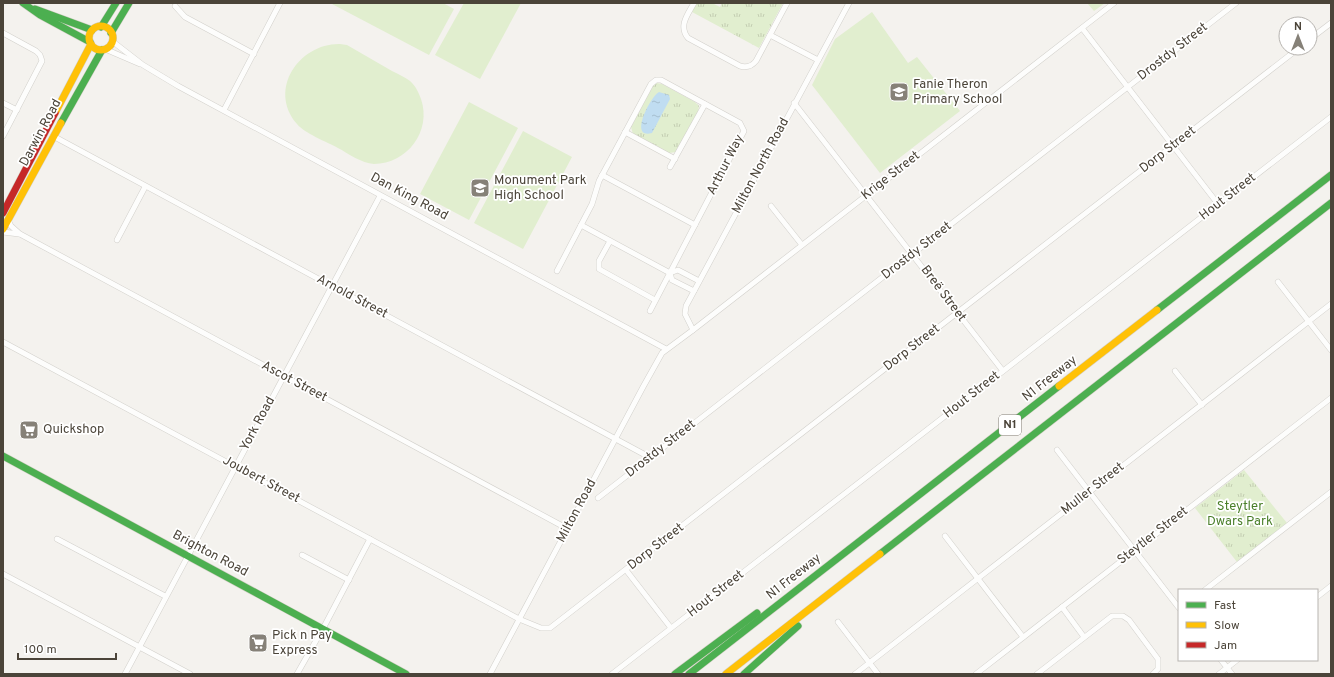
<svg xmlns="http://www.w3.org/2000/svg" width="1334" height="677" font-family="Overpass,sans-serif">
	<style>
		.grass { fill: url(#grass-tufts) }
		.pitch { fill: #e1eecf }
		.water { fill: url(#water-ripples) }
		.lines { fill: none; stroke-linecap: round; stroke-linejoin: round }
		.street-casing { stroke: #d2d0cb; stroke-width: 6 }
		.fast-casing { stroke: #d3cfc5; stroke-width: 8 }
		.slow-casing { stroke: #d3cfc5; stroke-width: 8 }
		.jam-casing { stroke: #d3cfc5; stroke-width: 8 }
		.street { stroke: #fdfdfc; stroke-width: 5 }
		.fast { stroke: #4caf50; stroke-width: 7 }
		.slow { stroke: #ffc107; stroke-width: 7 }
		.jam { stroke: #c62828; stroke-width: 7 }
		.labels { text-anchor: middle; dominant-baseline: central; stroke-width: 3.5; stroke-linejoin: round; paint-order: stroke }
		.shield { fill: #fff; stroke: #817c74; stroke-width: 1 }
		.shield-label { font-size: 12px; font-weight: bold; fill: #4b4439 }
		.street-label { font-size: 13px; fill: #4b4439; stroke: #fff }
		.poi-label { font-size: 13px; fill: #4b4439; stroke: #fff; text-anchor: start }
		.park-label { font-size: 13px; fill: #4a7f2a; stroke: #fff }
	</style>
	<defs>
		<pattern id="grass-tufts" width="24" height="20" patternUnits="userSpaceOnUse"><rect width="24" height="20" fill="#e1eecf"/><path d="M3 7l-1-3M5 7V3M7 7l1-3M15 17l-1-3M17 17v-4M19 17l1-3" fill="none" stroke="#c3cdb2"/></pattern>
		<pattern id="water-ripples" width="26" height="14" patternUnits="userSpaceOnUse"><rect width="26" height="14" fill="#c0ddf1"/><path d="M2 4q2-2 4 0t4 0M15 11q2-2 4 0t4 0" fill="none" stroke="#a6bfcf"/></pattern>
	</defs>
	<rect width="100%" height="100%" fill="#f4f2ee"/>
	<g class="grass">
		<path d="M 697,3 L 712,3 L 720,7 L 722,3 L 783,3 L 759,48 L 692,12 Z"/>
		<path d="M 657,83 L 662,84 L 695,102 L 699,106 L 698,112 L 676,152 L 669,153 L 633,134 L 631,127 L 653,86 Z"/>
		<path d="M 1244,470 L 1287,523 L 1237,562 L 1195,508 Z"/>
	</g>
	<g class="pitch">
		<path d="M 443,3 L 454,9 L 429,55 L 332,4 Z"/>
		<path d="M 464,3 L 521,3 L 480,79 L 435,55 Z"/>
		<path d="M 1087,3 L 1105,3 L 1094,11 Z"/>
		<path d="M 872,12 L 908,63 L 917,57 L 960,111 L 880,173 L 812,85 L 835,39 Z"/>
		<path d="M 340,44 L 347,45 C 362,54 377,62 392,71 C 398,74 405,77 410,81 C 415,85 419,93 421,99 C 432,131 407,164 374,164 C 361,163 349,154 338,148 C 327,142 304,133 297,124 C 267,89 300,43 340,44 Z"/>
		<path d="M 469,102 L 518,128 L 469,220 L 420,194 Z"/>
		<path d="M 523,131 L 572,157 L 523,249 L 474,223 Z"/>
	</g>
	<path class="water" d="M 659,92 L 669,95 L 670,99 L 652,133 C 628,140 650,97 659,92 Z"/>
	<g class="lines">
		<g class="street-casing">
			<g id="street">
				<path d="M 694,3 C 688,14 678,26 688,38 L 740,66 C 747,68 752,66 756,61 L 787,3"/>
				<path d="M 175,6 L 185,17 L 254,54"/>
				<path d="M 1082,28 L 1218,204"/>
				<path d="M 3,33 L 36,51 L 40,55 L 42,61 L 3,136"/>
				<path d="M 770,35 L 818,60"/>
				<path d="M 1310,39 L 1331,23"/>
				<path d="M 112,41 L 143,65 L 178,86 L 666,349"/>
				<path d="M 105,49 L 140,64"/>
				<path d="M 3,103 L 17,110"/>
				<path d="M 794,103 L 1003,371"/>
				<path d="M 224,110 L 280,3"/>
				<path d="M 625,132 L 675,159"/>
				<path d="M 53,136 L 651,458"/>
				<path d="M 670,167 L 705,104"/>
				<path d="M 602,175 L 695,225"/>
				<path d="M 771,206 L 802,245"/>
				<path d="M 8,220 L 11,226 L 20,234 L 568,529"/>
				<path d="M 581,225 L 670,273 L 672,280 L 694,291"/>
				<path d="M 3,232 L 19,234"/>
				<path d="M 117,240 L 145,187"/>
				<path d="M 610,241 L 599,261 L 599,269 L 655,300"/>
				<path d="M 557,271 L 592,204 L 599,181 L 651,84 L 656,80 L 661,80 L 740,123 L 744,131 L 650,311"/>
				<path d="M 670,273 L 678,270 L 699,281"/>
				<path d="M 1278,282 L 1331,350"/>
				<path d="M 693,330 L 685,314 L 686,306 L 849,3"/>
				<path d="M 3,342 L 519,619 L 541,628 L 550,628 L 1299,48"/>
				<path d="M 1175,371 L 1202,405"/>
				<path d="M 1057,450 L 1179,608"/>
				<path d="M 598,498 L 1236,3"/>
				<path d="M 945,536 L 1023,637"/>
				<path d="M 57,539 L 165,596"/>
				<path d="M 302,555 L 349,580"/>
				<path d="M 626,570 L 671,628"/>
				<path d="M 3,574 L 190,674"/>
				<path d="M 1205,590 L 1331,492"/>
				<path d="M 1317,597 L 1331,586"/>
				<path d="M 1062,607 L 1084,637"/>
				<path d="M 838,622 L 878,674"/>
				<path d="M 1221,660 L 1232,674"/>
				<path d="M 125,674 L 380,196"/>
				<path d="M 297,674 L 326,623 L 370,539"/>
				<path d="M 490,674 L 643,387 L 662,353 L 693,330 L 1114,3"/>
				<path d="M 612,674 L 1331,117"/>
				<path d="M 855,674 L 1331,304"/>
				<path d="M 976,674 L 1331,398"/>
				<path d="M 1037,674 L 1112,616 L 1123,616 L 1129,620 L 1158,659 L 1158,669 L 1153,674"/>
				<path d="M 1219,674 L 1237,660"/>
			</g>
		</g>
		<g class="fast-casing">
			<g id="fast">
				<path d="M 23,3 L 40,15 L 90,42"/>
				<path d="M 35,9 L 92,30"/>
				<path d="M 101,27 L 116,3"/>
				<path d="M 111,33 L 129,3"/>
				<path d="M 61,123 L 102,50"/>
				<path d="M 1157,310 L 1331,175"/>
				<path d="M 3,456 L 406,674"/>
				<path d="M 880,554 L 1331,203"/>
				<path d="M 675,674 L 757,613"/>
				<path d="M 689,674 L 1059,386"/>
				<path d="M 744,674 L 798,626"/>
			</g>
		</g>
		<g class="slow-casing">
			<g id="slow">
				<circle cx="101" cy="38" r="12"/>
				<path d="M 55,113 L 91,44"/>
				<path d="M 3,229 L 61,123"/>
				<path d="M 1059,386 L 1157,310"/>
				<path d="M 726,674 L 880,554"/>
			</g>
		</g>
		<g class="jam-casing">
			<path id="jam" d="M 3,213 L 55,113"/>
		</g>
		<use href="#street" class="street"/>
		<use href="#fast" class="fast"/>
		<use href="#slow" class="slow"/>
		<use href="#jam" class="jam"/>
	</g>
	<defs>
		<g id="school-square" transform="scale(1)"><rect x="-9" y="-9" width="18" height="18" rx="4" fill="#868178" stroke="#fff"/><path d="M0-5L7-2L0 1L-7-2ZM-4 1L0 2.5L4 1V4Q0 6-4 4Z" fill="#fff"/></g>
		<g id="supermarket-square" transform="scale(1)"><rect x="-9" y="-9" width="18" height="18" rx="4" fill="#868178" stroke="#fff"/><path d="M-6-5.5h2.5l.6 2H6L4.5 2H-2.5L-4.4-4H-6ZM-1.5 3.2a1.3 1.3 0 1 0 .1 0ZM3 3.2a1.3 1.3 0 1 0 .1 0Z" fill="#fff"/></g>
	</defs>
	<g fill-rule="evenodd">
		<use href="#school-square" x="899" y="92"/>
		<use href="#school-square" x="480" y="188"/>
		<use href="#supermarket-square" x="29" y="430"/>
		<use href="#supermarket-square" x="258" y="643"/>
	</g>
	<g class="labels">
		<rect class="shield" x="999" y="415" width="22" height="20" rx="3"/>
		<g class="shield-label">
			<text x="1010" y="425">N1</text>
		</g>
		<g class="street-label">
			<text transform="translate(1173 52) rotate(-38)">Drostdy Street</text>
			<text transform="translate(41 133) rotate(-62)">Darwin Road</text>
			<text transform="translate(1168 150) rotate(-38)">Dorp Street</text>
			<text transform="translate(726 165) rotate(-63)">Arthur Way</text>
			<text transform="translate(761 166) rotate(-62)">Milton North Road</text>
			<text transform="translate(891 176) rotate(-38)">Krige Street</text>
			<text transform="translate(409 197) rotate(28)">Dan King Road</text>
			<text transform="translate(1228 197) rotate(-38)">Hout Street</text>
			<text transform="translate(917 251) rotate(-38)">Drostdy Street</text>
			<text transform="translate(943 294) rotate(53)">Breë Street</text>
			<text transform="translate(352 297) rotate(28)">Arnold Street</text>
			<text transform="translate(912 348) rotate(-38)">Dorp Street</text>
			<text transform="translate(1050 379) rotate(-38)">N1 Freeway</text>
			<text transform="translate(294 382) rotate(28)">Ascot Street</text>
			<text transform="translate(972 395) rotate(-38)">Hout Street</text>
			<text transform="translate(258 424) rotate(-62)">York Road</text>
			<text transform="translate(661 449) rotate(-38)">Drostdy Street</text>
			<text transform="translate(261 480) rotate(28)">Joubert Street</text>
			<text transform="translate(1093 489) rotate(-38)">Muller Street</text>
			<text transform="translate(577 511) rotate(-62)">Milton Road</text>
			<text transform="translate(1153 536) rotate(-38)">Steytler Street</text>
			<text transform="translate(656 547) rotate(-38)">Dorp Street</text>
			<text transform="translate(210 554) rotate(28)">Brighton Road</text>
			<text transform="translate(794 577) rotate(-38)">N1 Freeway</text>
			<text transform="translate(716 594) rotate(-38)">Hout Street</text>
		</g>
		<g class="poi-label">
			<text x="913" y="85">Fanie Theron<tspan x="913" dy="15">Primary School</tspan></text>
			<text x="494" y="181">Monument Park<tspan x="494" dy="15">High School</tspan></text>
			<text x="43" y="430">Quickshop</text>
			<text x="272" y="636">Pick n Pay<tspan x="272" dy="15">Express</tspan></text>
		</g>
		<g class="park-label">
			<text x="1240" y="507">Steytler<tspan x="1240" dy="15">Dwars Park</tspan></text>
		</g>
	</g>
	<rect width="1334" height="677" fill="none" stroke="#4b4439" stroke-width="8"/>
	<rect x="1178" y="589" width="140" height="72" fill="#ffffff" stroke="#b7b4b0"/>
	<rect x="1186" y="602" width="20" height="6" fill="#4caf50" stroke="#b7b4b0"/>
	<text x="1214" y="609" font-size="12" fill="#4b4439">Fast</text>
	<rect x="1186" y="622" width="20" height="6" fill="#ffc107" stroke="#b7b4b0"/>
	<text x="1214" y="629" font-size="12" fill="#4b4439">Slow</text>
	<rect x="1186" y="642" width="20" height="6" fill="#c62828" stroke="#b7b4b0"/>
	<text x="1214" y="649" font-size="12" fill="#4b4439">Jam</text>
	<g transform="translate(1298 36)"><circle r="19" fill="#ffffff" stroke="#b7b4b0"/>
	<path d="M0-3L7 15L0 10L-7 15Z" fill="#868178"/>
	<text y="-6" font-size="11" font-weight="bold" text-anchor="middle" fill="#4b4439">N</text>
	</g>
	<path d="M18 653v6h98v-6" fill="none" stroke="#4b4439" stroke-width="2"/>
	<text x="24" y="653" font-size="12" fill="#4b4439" stroke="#ffffff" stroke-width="3" paint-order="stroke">100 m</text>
</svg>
